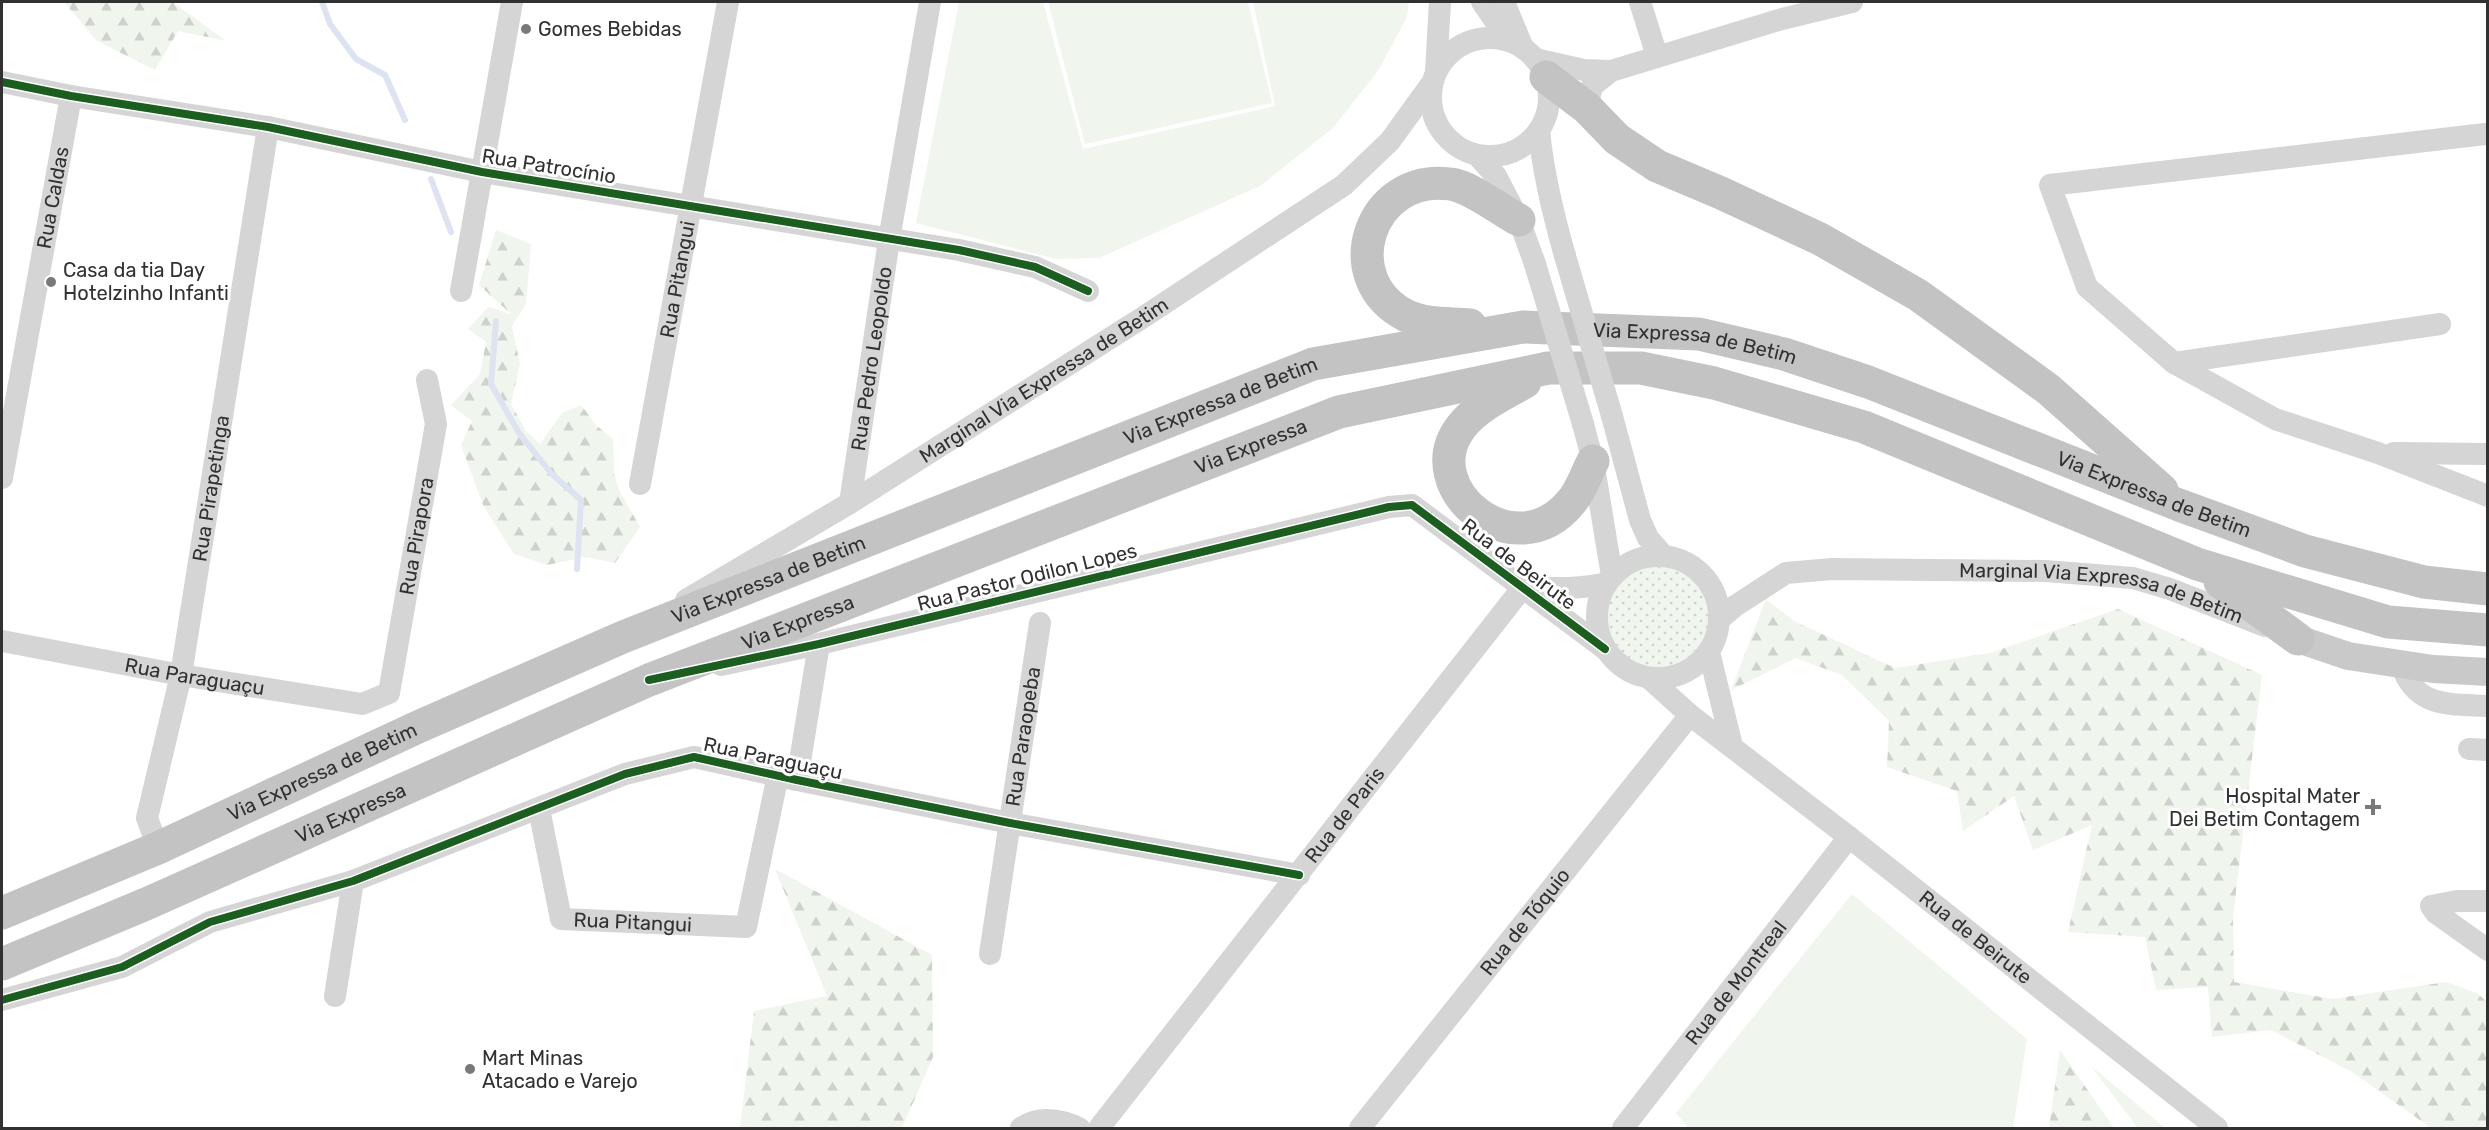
<svg xmlns="http://www.w3.org/2000/svg" width="2489" height="1130" font-family="Rubik,sans-serif">
	<style>
		.green { fill: #f0f5ee }
		.forest { fill: url(#forest-firs) }
		.park { fill: url(#park-dots) }
		.lines { fill: none; stroke-linecap: round; stroke-linejoin: round }
		.stream { stroke: #dde3f1; stroke-width: 6 }
		.minor { stroke: #d5d5d5; stroke-width: 22 }
		.major { stroke: #c9c9c9; stroke-width: 28 }
		.highway { stroke: #c3c3c3; stroke-width: 33 }
		.minor-bridge { stroke: #d5d5d5; stroke-width: 22 }
		.cycleway-casing { stroke: #fff; stroke-width: 11 }
		.cycleway { stroke: #1b5e20; stroke-width: 8 }
		.poi-dot { fill: #797979; stroke: #fff; stroke-width: 2 }
		.labels { text-anchor: middle; dominant-baseline: central; stroke-width: 6; stroke-linejoin: round; paint-order: stroke }
		.poi-label { font-size: 20px; fill: #313131; stroke: #fff; text-anchor: start }
		.street-label { font-size: 20px; fill: #313131; stroke: #fff }
	</style>
	<defs>
		<pattern id="forest-firs" width="22" height="20" patternUnits="userSpaceOnUse" patternTransform="scale(1.5)"><rect width="22" height="20" fill="#f0f5ee"/><path d="M5 1l3.5 6h-7zM16 11l3.5 6h-7z" fill="#ced2cd"/></pattern>
		<pattern id="park-dots" width="8" height="8" patternUnits="userSpaceOnUse" patternTransform="scale(1.5)"><rect width="8" height="8" fill="#f0f5ee"/><path d="M2 2h.1M6 6h.1" fill="none" stroke="#ced2cd" stroke-width="1.8" stroke-linecap="round"/></pattern>
	</defs>
	<rect width="100%" height="100%" fill="#fff"/>
	<g class="green">
		<path d="M 959,2 L 1043,2 L 1083,149 L 1275,106 L 1253,2 L 1409,2 L 1407,17 L 1378,71 L 1333,128 L 1260,186 L 1099,258 L 1056,259 L 916,223 Z"/>
		<path d="M 1048,2 L 1248,2 L 1272,103 L 1085,144 Z"/>
		<path d="M 1852,894 L 2027,1039 L 2013,1128 L 1688,1128 L 1676,1113 Z"/>
		<path d="M 2091,1066 L 2165,1128 L 2138,1128 Z"/>
	</g>
	<g class="forest">
		<path d="M 64,2 L 173,2 L 226,41 L 178,31 L 155,70 L 97,41 Z"/>
		<path d="M 496,230 L 531,244 L 526,304 L 512,326 L 520,364 L 511,404 L 526,431 L 540,444 L 562,413 L 581,405 L 597,426 L 613,439 L 614,474 L 620,492 L 640,527 L 615,563 L 586,557 L 547,565 L 514,554 L 483,505 L 461,445 L 472,421 L 451,405 L 480,374 L 486,342 L 468,329 L 488,307 L 511,314 L 479,285 Z"/>
		<path d="M 1766,599 L 1794,621 L 1895,668 L 1990,653 L 2118,609 L 2262,675 L 2233,917 L 2234,982 L 2332,999 L 2446,982 L 2477,993 L 2487,1002 L 2487,1128 L 2431,1128 L 2352,1072 L 2271,1030 L 2212,1037 L 2208,987 L 2156,990 L 2145,937 L 2068,932 L 2092,825 L 2033,850 L 2014,796 L 1963,831 L 1957,791 L 1887,767 L 1889,721 L 1842,675 L 1796,658 L 1731,690 Z"/>
		<path d="M 775,869 L 932,955 L 933,1057 L 902,1128 L 740,1128 L 754,1011 L 827,996 Z"/>
		<path d="M 2060,1050 L 2114,1128 L 2049,1128 Z"/>
	</g>
	<circle class="park" cx="1658" cy="617" r="50"/>
	<g class="lines">
		<g class="stream">
			<path d="M 322,2 L 330,24 L 356,59 L 385,75 L 405,120"/>
			<path d="M 431,179 L 451,232"/>
			<path d="M 496,321 L 491,384 L 519,433 L 551,473 L 581,500 L 577,569"/>
		</g>
		<g class="minor">
			<path d="M 1482,2 L 1509,41"/>
			<path d="M 1504,2 L 1523,48"/>
			<path d="M 1640,2 L 1657,56"/>
			<circle cx="1490" cy="97" r="59"/>
			<path d="M 1535,59 L 1584,70 L 1611,71"/>
			<path d="M 1436,72 L 1440,2"/>
			<path d="M 2,82 L 71,96 L 268,127 L 482,172 L 959,250 L 1035,267 L 1088,291"/>
			<path d="M 1587,108 L 1592,86 L 1611,71 L 1782,19 L 1852,2"/>
			<path d="M 1539,130 C 1543,173 1553,214 1565,256"/>
			<path d="M 2485,134 L 2050,185 L 2087,287 L 2174,363 L 2275,419 L 2378,453 L 2488,496"/>
			<path d="M 1477,155 L 1496,176 L 1519,220 L 1535,264"/>
			<path d="M 461,291 L 512,2"/>
			<path d="M 2174,363 L 2440,324"/>
			<path d="M 1612,416 L 1640,520 L 1648,538 L 1663,555"/>
			<path d="M 1583,424 L 1593,461 L 1612,576"/>
			<path d="M 2394,453 L 2488,454"/>
			<path id="s1" d="M 2,478 L 71,96"/>
			<path id="s2" d="M 640,484 L 728,2"/>
			<path id="s3" d="M 850,503 L 889,240 L 930,2"/>
			<circle cx="1658" cy="617" r="61"/>
			<path d="M 1523,587 C 1551,588 1579,590 1607,583"/>
			<path id="s4" d="M 686,600 L 850,503 L 1142,318 L 1344,185 L 1390,141 L 1432,83"/>
			<path id="s5" d="M 1720,619 L 1735,606 L 1786,573 L 1832,569 L 2046,571 L 2133,578 L 2170,589 L 2265,626"/>
			<path id="s6" d="M 2,641 L 181,675 L 362,704 L 389,693 L 436,424 L 427,380"/>
			<path d="M 1709,652 L 1732,746"/>
			<path d="M 2401,664 C 2415,708 2449,704 2488,706"/>
			<path d="M 721,665 L 819,644 L 1389,507 L 1412,505 L 1605,649"/>
			<path id="s7" d="M 1649,678 L 1690,715 L 1849,837 L 2217,1128"/>
			<path d="M 2469,749 L 2488,750"/>
			<path d="M 797,780 L 819,644"/>
			<path id="s8" d="M 539,809 L 561,919 L 746,927 L 778,775"/>
			<path id="s9" d="M 158,848 L 147,818 L 181,675 L 268,127"/>
			<path d="M 2488,901 L 2457,901 L 2431,906 L 2436,913 L 2488,950"/>
			<path id="s10" d="M 990,954 L 1040,623"/>
			<path d="M 335,996 L 353,881"/>
			<path d="M 2,1000 L 122,967 L 210,922 L 353,881 L 625,774 L 694,757 L 797,780 L 1010,823 L 1299,875"/>
			<path d="M 1021,1128 C 1038,1116 1061,1119 1079,1128"/>
			<path id="s11" d="M 1099,1128 L 1523,587"/>
			<path id="s12" d="M 1360,1128 L 1690,715"/>
			<path id="s13" d="M 1623,1128 L 1849,837"/>
		</g>
		<path class="major" d="M 2298,639 L 2348,656 L 2433,669 L 2488,672"/>
		<g class="highway">
			<path d="M 1546,77 L 1587,108 L 1617,139 L 1657,166 L 1721,193 L 1820,239 L 1918,295 L 2048,389 L 2162,490"/>
			<path d="M 1470,325 C 1450,323 1426,325 1407,316 C 1334,280 1369,173 1450,184 C 1470,186 1500,210 1519,220"/>
			<path d="M 1525,382 C 1503,395 1476,407 1461,427 C 1414,488 1515,571 1571,502 C 1581,491 1586,474 1593,461"/>
			<path d="M 2220,582 L 2298,639"/>
			<path id="s14" d="M 2,913 L 158,848 L 418,727 L 623,637 L 1313,364 L 1523,327 L 1699,334 L 1784,354 L 1868,382 L 2179,505 L 2305,551 L 2424,582 L 2488,589"/>
			<path id="s15" d="M 2,964 L 146,904 L 649,680 L 1339,412 L 1548,368 L 1641,368 L 1714,383 L 1864,427 L 2197,564 L 2388,622 L 2488,630"/>
		</g>
		<g class="minor-bridge">
			<path d="M 1565,256 L 1612,416"/>
			<path d="M 1535,264 L 1583,424"/>
		</g>
		<g class="cycleway-casing">
			<g id="cycleway">
				<path d="M 2,82 L 71,96 L 268,127 L 482,172 L 959,250 L 1035,267 L 1088,291"/>
				<path d="M 649,680 L 819,644 L 1389,507 L 1412,505 L 1605,649"/>
				<path d="M 2,1000 L 122,967 L 210,922 L 353,881 L 625,774 L 694,757 L 797,780 L 1010,823 L 1299,875"/>
			</g>
		</g>
		<use href="#cycleway" class="cycleway"/>
	</g>
	<g class="poi-dot">
		<circle cx="526" cy="29" r="6"/>
		<circle cx="51" cy="282" r="6"/>
		<path d="M2370 798h6v6h6v6h-6v6h-6v-6h-6v-6h6z"/>
		<circle cx="470" cy="1069" r="6"/>
	</g>
	<g class="labels">
		<g class="poi-label">
			<text x="538" y="29">Gomes Bebidas</text>
			<text x="63" y="270">Casa da tia Day<tspan x="63" dy="23">Hotelzinho Infanti</tspan></text>
			<text x="2360" y="796" text-anchor="end">Hospital Mater<tspan x="2360" dy="23">Dei Betim Contagem</tspan></text>
			<text x="482" y="1058">Mart Minas<tspan x="482" dy="23">Atacado e Varejo</tspan></text>
		</g>
		<g class="street-label">
			<text transform="translate(549 166) rotate(9)">Rua Patrocínio</text>
			<text stroke="none"><textPath href="#s1" startOffset="285">Rua Caldas</textPath></text>
			<text stroke="none"><textPath href="#s2" startOffset="208">Rua Pitangui</textPath></text>
			<text stroke="none"><textPath href="#s14" startOffset="1808">Via Expressa de Betim</textPath></text>
			<text stroke="none"><textPath href="#s3" startOffset="146">Rua Pedro Leopoldo</textPath></text>
			<text stroke="none"><textPath href="#s4" startOffset="420">Marginal Via Expressa de Betim</textPath></text>
			<text stroke="none"><textPath href="#s14" startOffset="1322">Via Expressa de Betim</textPath></text>
			<text stroke="none"><textPath href="#s15" startOffset="1352">Via Expressa</textPath></text>
			<text stroke="none"><textPath href="#s9" startOffset="368">Rua Pirapetinga</textPath></text>
			<text stroke="none"><textPath href="#s14" startOffset="2294">Via Expressa de Betim</textPath></text>
			<text stroke="none"><textPath href="#s6" startOffset="554">Rua Pirapora</textPath></text>
			<text transform="translate(1519 564) rotate(37)">Rua de Beirute</text>
			<text transform="translate(1027 577) rotate(-14)">Rua Pastor Odilon Lopes</text>
			<text stroke="none"><textPath href="#s14" startOffset="836">Via Expressa de Betim</textPath></text>
			<text stroke="none"><textPath href="#s5" startOffset="399">Marginal Via Expressa de Betim</textPath></text>
			<text stroke="none"><textPath href="#s15" startOffset="866">Via Expressa</textPath></text>
			<text stroke="none"><textPath href="#s6" startOffset="196">Rua Paraguaçu</textPath></text>
			<text stroke="none"><textPath href="#s10" startOffset="220">Rua Paraopeba</textPath></text>
			<text transform="translate(773 758) rotate(12)">Rua Paraguaçu</text>
			<text stroke="none"><textPath href="#s14" startOffset="350">Via Expressa de Betim</textPath></text>
			<text stroke="none"><textPath href="#s15" startOffset="380">Via Expressa</textPath></text>
			<text stroke="none"><textPath href="#s11" startOffset="398">Rua de Paris</textPath></text>
			<text stroke="none"><textPath href="#s8" startOffset="184">Rua Pitangui</textPath></text>
			<text stroke="none"><textPath href="#s12" startOffset="264">Rua de Tóquio</textPath></text>
			<text stroke="none"><textPath href="#s7" startOffset="417">Rua de Beirute</textPath></text>
			<text stroke="none"><textPath href="#s13" startOffset="184">Rua de Montreal</textPath></text>
		</g>
	</g>
	<rect width="2489" height="1130" fill="none" stroke="#313131" stroke-width="6"/>
</svg>
